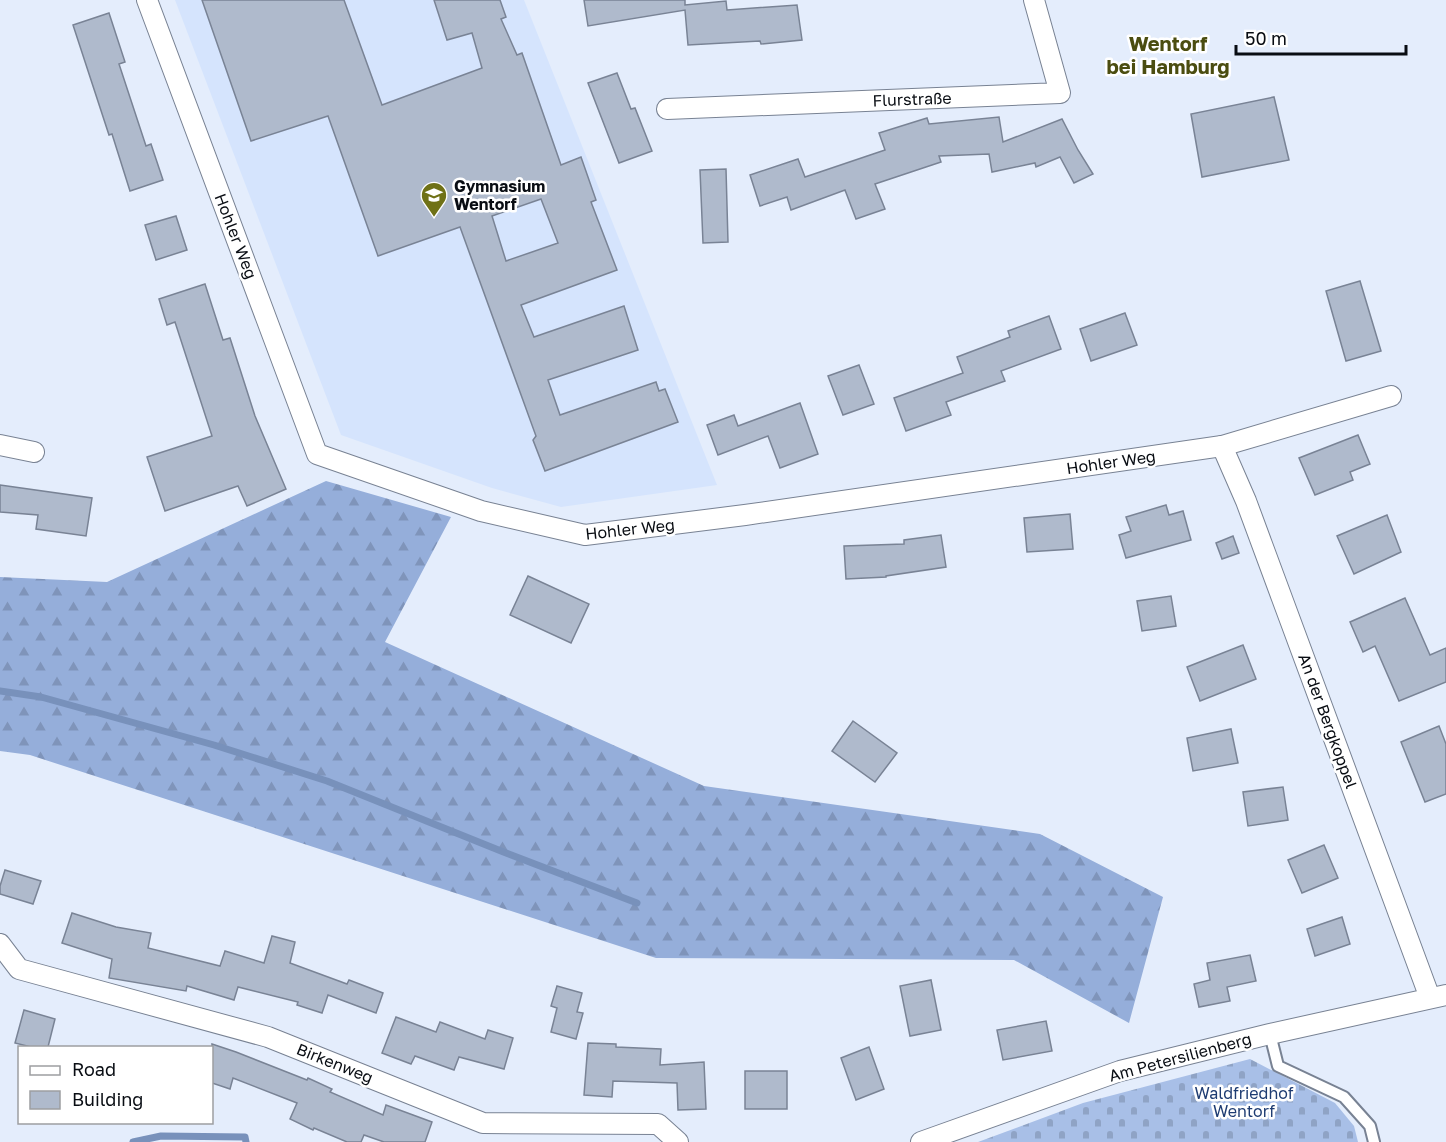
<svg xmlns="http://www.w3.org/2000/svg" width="1446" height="1142" font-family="'Golos Text',sans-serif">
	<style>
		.built { fill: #d5e4fd }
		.forest { fill: url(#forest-firs) }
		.cemetery { fill: url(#cemetery-stones) }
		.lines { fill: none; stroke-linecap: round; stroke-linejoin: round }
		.stream { stroke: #7891bb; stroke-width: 7 }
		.building { fill: #afbacc; stroke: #798395; stroke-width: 1.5; fill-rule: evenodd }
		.service-casing { stroke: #788293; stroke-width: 14 }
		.minor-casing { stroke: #788293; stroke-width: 22 }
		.service { stroke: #fff; stroke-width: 10 }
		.minor { stroke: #fff; stroke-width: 20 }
		.labels { text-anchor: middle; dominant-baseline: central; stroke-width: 5; stroke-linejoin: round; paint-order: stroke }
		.street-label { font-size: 16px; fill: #090d13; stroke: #fff }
		.poi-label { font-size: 16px; font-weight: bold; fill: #090d13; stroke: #fff; text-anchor: start }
		.park-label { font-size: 16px; fill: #1e3c72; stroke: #fff }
		.quarter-label { font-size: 20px; font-weight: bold; fill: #4b4d10; stroke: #fff }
	</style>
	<defs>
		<pattern id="forest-firs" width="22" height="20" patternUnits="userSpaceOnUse" patternTransform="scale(1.5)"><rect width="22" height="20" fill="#95aeda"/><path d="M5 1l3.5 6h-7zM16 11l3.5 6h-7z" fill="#7f94ba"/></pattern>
		<pattern id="cemetery-stones" width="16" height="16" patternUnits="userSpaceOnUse" patternTransform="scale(1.5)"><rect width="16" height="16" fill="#a8bfe7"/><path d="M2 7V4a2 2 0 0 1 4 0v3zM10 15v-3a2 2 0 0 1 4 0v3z" fill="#8fa3c5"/></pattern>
	</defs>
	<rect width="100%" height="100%" fill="#e4edfc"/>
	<path class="built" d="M 175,0 L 524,0 L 717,485 L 561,507 L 492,488 L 341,435 Z"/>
	<path class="forest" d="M 326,481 L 451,517 L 385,642 L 704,786 L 1040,834 L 1163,897 L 1129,1023 L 1014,960 L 656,958 L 30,755 L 0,751 L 0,577 L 107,582 Z"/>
	<path class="cemetery" d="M 1250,1059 L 1335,1103 L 1354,1126 L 1358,1142 L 978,1142 L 1083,1103 Z"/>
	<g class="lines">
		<g class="stream">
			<path d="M 0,691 L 41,697 L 214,745 L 327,781 L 501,851 L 637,903"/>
			<path d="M 133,1142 L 161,1136 L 245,1137 L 246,1142"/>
		</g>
	</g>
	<g class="building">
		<path d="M 202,0 L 344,0 L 382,105 L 482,68 L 472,33 L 447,40 L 434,0 L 500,0 L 506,17 L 501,19 L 517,55 L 522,53 L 561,165 L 581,157 L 596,200 L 591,202 L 617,270 L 521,305 L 534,337 L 624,306 L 638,350 L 548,380 L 560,415 L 656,382 L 659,391 L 665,389 L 678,422 L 545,471 L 533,440 L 536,436 L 460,227 L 378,256 L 328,116 L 251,141 ZM 541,199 L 558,243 L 506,261 L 492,216 Z"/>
		<path d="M 584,0 L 685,0 L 685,5 L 726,1 L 727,10 L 797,5 L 802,40 L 761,44 L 760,41 L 688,45 L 685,10 L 588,26 Z"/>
		<path d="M 109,13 L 125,62 L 119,64 L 146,146 L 151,144 L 163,180 L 130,191 L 112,134 L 109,135 L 73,25 Z"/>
		<path d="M 617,73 L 631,109 L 635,108 L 652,151 L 619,163 L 588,83 Z"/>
		<path d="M 1274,97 L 1289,160 L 1202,177 L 1191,114 Z"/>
		<path d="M 999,117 L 1003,142 L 1062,119 L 1078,150 L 1093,174 L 1074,183 L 1060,157 L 1036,167 L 1035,163 L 992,172 L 989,154 L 939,156 L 941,162 L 875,184 L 885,209 L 856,219 L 845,190 L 791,210 L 787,197 L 760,206 L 750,175 L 798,159 L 805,177 L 885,150 L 879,133 L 927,118 L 929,124 Z"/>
		<path d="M 726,169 L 728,242 L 703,243 L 700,170 Z"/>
		<path d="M 176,216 L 187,250 L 156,260 L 145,225 Z"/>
		<path d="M 1360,281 L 1381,351 L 1346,361 L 1326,291 Z"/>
		<path d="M 205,284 L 223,340 L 230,338 L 255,416 L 286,489 L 247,506 L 238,486 L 165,511 L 147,457 L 212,436 L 175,322 L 167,325 L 159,299 Z"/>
		<path d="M 1125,313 L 1137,345 L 1091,361 L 1080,329 Z"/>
		<path d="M 1049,316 L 1061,349 L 1001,371 L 1005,381 L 946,402 L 951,415 L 906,431 L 894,398 L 963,373 L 957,357 L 1010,337 L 1008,331 Z"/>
		<path d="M 859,365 L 874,404 L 843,415 L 828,376 Z"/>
		<path d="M 800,403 L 818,454 L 780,468 L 768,436 L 718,455 L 707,425 L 734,415 L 738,426 Z"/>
		<path d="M 1358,435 L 1370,464 L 1350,472 L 1353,480 L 1315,495 L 1299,458 Z"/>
		<path d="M 0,485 L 92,498 L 86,536 L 36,529 L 38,515 L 0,512 Z"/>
		<path d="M 1166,505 L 1169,515 L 1183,511 L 1191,540 L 1126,558 L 1119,535 L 1131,531 L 1126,517 Z"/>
		<path d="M 1070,514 L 1073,549 L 1027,552 L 1024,518 Z"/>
		<path d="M 1387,515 L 1401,552 L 1354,574 L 1337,536 Z"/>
		<path d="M 941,535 L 946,567 L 886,576 L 886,577 L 846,579 L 844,546 L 904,544 L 904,540 Z"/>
		<path d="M 1233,536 L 1239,553 L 1222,559 L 1216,543 Z"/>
		<path d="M 528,576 L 589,604 L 571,643 L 510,615 Z"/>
		<path d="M 1171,596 L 1176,626 L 1142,631 L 1137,601 Z"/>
		<path d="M 1405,598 L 1430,655 L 1446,648 L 1446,682 L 1399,701 L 1375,646 L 1363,652 L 1350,622 Z"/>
		<path d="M 1243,645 L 1256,679 L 1200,701 L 1187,667 Z"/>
		<path d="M 853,721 L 897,753 L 875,782 L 832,751 Z"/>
		<path d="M 1439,726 L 1446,744 L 1446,794 L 1425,802 L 1401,742 Z"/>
		<path d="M 1231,729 L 1238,763 L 1193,771 L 1187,738 Z"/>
		<path d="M 1283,787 L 1288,820 L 1248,826 L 1243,792 Z"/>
		<path d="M 1324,845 L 1338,878 L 1302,893 L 1288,860 Z"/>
		<path d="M 5,870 L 41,881 L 33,904 L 0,894 L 0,886 Z"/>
		<path d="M 72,913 L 116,927 L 151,933 L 148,948 L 220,966 L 225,951 L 264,963 L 272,936 L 295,942 L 290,963 L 347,984 L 349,980 L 383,993 L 376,1013 L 328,995 L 322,1013 L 297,1005 L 298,1002 L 238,987 L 234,1000 L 187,986 L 186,991 L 109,978 L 112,959 L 62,943 Z"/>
		<path d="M 1342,917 L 1350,944 L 1315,956 L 1307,929 Z"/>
		<path d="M 1250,955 L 1256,981 L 1227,987 L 1230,1001 L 1199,1007 L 1194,984 L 1210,980 L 1207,963 Z"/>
		<path d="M 931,980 L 941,1030 L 910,1036 L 900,986 Z"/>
		<path d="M 557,986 L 582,993 L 577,1012 L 583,1013 L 576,1039 L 551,1032 L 557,1008 L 551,1006 Z"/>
		<path d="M 24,1010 L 55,1019 L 48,1047 L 31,1047 L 15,1043 Z"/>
		<path d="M 396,1017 L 436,1032 L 440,1022 L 485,1039 L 488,1030 L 513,1038 L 504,1069 L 459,1057 L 454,1070 L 415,1056 L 411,1064 L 382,1053 Z"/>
		<path d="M 1046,1021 L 1052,1051 L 1003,1060 L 997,1030 Z"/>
		<path d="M 588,1043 L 616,1044 L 616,1047 L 661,1049 L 660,1065 L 704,1062 L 706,1109 L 678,1110 L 677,1083 L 613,1081 L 612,1097 L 584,1095 Z"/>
		<path d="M 212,1044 L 236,1052 L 307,1080 L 308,1078 L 332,1089 L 330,1092 L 383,1115 L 386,1105 L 432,1122 L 425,1142 L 384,1142 L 364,1135 L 361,1142 L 347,1142 L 314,1128 L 313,1130 L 290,1119 L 297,1103 L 233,1078 L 230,1089 L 212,1083 Z"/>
		<path d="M 869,1047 L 884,1089 L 856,1100 L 841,1058 Z"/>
		<rect x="745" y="1071" width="42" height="38"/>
	</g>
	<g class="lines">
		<g class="service-casing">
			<path id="service" d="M 1270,1034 L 1278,1066 L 1344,1097 L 1370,1126 L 1374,1142"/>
		</g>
		<g class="minor-casing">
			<g id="minor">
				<path d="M 147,0 L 317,454 L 481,511 L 585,535 L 745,515 L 1222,446 L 1391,396"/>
				<path d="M 667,109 L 1060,93 L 1034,0"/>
				<path d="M 0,445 L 34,452"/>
				<path d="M 1222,446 L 1246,501 L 1430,998"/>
				<path d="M 0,944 L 19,969 L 268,1037 L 483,1123 L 658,1124 L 678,1142"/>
				<path d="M 921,1142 L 1120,1071 L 1270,1034 L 1446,995"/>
			</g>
		</g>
		<use href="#service" class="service"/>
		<use href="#minor" class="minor"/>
	</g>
	<defs>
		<g id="school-pin" transform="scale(1.35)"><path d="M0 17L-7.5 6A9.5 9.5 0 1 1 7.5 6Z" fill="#6f7116" stroke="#fff"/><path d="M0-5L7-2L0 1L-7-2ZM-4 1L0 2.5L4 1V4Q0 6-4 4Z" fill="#fff"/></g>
	</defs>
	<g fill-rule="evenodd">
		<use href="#school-pin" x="434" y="195"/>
	</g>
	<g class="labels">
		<g class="street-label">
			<text transform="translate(912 99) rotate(-2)">Flurstraße</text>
			<text transform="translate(236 236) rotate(69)">Hohler Weg</text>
			<text transform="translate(1111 462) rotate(-8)">Hohler Weg</text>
			<text transform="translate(630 529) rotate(-6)">Hohler Weg</text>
			<text transform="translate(1328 721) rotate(70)">An der Bergkoppel</text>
			<text transform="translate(1180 1057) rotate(-15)">Am Petersilienberg</text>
			<text transform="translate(335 1063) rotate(22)">Birkenweg</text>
		</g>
		<g class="poi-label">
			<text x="454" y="186">Gymnasium<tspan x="454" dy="18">Wentorf</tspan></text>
		</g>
		<g class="park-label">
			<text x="1244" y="1093">Waldfriedhof<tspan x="1244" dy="18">Wentorf</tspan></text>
		</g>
		<g class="quarter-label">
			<text x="1168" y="43">Wentorf<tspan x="1168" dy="23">bei Hamburg</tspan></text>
		</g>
	</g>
	<rect x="18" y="1046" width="195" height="78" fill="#ffffff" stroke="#9d9ea1" stroke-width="1.5"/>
	<rect x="30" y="1066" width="30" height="9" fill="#ffffff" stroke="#9d9ea1" stroke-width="1.5"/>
	<text x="72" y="1076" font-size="18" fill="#090d13">Road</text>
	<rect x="30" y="1091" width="30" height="18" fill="#afbacc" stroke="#9d9ea1" stroke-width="1.5"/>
	<text x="72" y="1106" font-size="18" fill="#090d13">Building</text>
	<path d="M1236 45v9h170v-9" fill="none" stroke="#090d13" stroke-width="3"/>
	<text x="1245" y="45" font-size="18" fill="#090d13" stroke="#ffffff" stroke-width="4.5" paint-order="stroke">50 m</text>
</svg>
